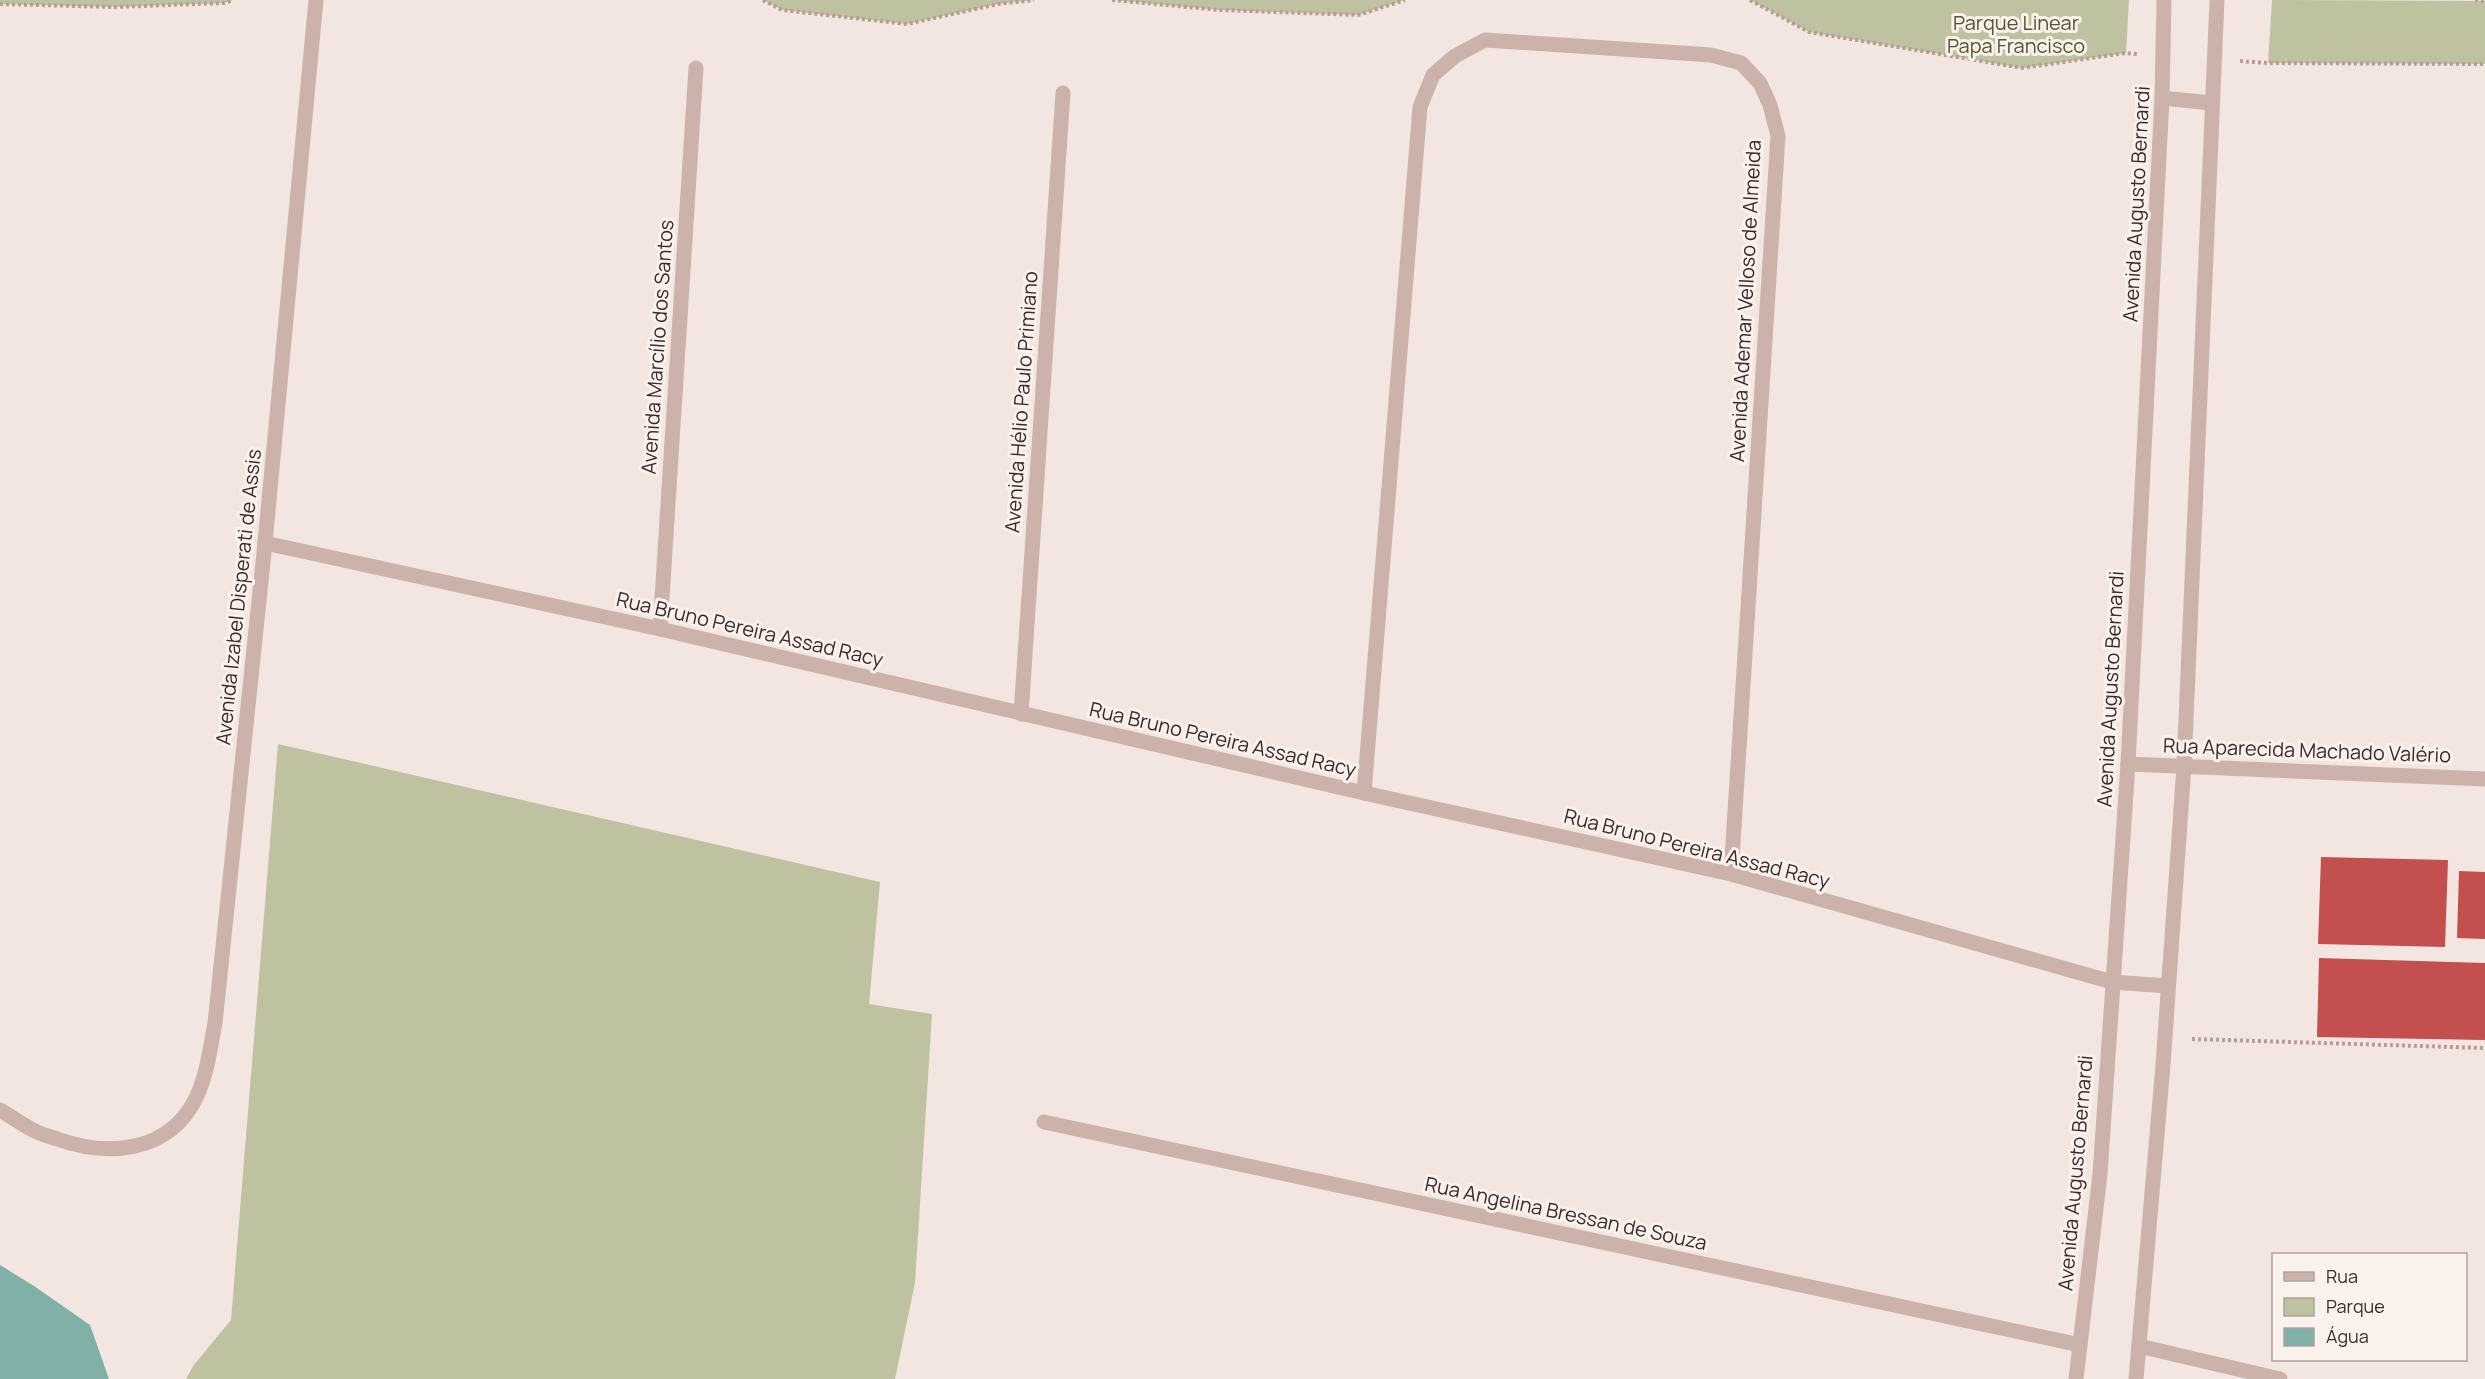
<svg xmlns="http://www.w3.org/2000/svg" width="2485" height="1379" font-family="Manrope,sans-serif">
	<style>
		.green { fill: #bfc2a0 }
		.water { fill: #80b0a7 }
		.building { fill: #c34f4e }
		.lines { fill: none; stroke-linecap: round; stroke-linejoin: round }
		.path { stroke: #b79d96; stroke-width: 4; stroke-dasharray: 3 3; stroke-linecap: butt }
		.street { stroke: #cbb3ac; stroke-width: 15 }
		.labels { text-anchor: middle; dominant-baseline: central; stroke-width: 6; stroke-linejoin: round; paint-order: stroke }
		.park-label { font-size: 20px; fill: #52572f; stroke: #faf1ed }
		.street-label { font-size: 20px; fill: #3a2c2b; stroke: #faf1ed }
	</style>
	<rect width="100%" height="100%" fill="#f3e6e0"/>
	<g class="green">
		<path d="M 0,0 L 233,0 L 224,3 L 114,7 L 0,4 Z"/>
		<path d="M 763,0 L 1034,0 L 998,4 L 907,24 L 782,10 Z"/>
		<path d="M 1112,0 L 1405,0 L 1358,15 L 1220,10 Z"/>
		<path d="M 1750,0 L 2129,0 L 2126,53 L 2022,68 L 1809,32 Z"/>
		<path d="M 2272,0 L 2485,1 L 2485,64 L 2268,63 Z"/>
		<path d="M 278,744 L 880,882 L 869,1004 L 932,1014 L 915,1283 L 895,1379 L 186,1379 L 193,1366 L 231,1320 Z"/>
	</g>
	<path class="water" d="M 0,1265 L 34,1286 L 90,1325 L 109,1379 L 0,1379 Z"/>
	<g class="building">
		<path d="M 2321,857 L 2448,860 L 2445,947 L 2318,944 Z"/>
		<path d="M 2459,871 L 2485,872 L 2485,939 L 2457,938 Z"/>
		<path d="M 2319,958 L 2485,963 L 2485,1040 L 2317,1037 Z"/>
	</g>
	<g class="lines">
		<g class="path">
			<path d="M 763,0 L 782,10 L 907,24 L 998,4 L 1034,0"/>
			<path d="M 1112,0 L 1220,10 L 1358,15 L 1405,0"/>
			<path d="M 1750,0 L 1809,32 L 2022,68 L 2126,53 L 2137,54"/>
			<path d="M 2475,0 L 2485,1"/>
			<path d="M 0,4 L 114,7 L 224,3 L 233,0"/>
			<path d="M 2240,61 L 2268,63 L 2485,64"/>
			<path d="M 2192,1039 L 2485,1048"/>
		</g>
		<g class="street">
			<path d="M 2162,98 L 2212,103"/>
			<path d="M 265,543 L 660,629 L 1364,793 L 1731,874 L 2112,982 L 2168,986"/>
			<path d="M 660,629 L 696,68"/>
			<path d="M 1021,714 L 1063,93"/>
			<path d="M 2128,764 L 2485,779"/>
			<path d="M 1364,793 L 1420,107 L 1433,75 L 1455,56 L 1485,40 L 1711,55 L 1741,63 L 1760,83 L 1770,105 L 1778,136 L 1731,874"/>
			<path d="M 0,1110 C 12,1117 23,1125 35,1131 C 42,1135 50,1136 57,1139 C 108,1157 169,1153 196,1098 C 207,1075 210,1049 215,1023 L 265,543 L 316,0"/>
			<path d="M 1044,1122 L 2080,1345"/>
			<path d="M 2139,1346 L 2280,1379"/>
			<path d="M 2076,1379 L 2100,1174 L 2128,764 L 2162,98 L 2164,0"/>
			<path d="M 2136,1379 L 2163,1065 L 2184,766 L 2217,0"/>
		</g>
	</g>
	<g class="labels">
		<g class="park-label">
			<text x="2016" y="22">Parque Linear<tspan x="2016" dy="23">Papa Francisco</tspan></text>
		</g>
		<g class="street-label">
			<text transform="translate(2136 204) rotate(-87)">Avenida Augusto Bernardi</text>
			<text transform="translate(1745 301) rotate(-87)">Avenida Ademar Velloso de Almeida</text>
			<text transform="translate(657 347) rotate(-86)">Avenida Marcílio dos Santos</text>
			<text transform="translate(1021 402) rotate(-86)">Avenida Hélio Paulo Primiano</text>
			<text transform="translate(238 597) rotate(-84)">Avenida Izabel Disperati de Assis</text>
			<text transform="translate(750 629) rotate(13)">Rua Bruno Pereira Assad Racy</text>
			<text transform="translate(2110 689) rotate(-87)">Avenida Augusto Bernardi</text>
			<text transform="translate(1223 739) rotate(13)">Rua Bruno Pereira Assad Racy</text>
			<text transform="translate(2307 750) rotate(2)">Rua Aparecida Machado Valério</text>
			<text transform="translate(1697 848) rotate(14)">Rua Bruno Pereira Assad Racy</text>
			<text transform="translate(2075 1173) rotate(-85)">Avenida Augusto Bernardi</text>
			<text transform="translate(1566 1213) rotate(12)">Rua Angelina Bressan de Souza</text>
		</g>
	</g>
	<rect x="2272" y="1253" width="195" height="108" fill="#faf1ed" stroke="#ada29f" stroke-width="1.5"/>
	<rect x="2284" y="1272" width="30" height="9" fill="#cbb3ac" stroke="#ada29f" stroke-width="1.5"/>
	<text x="2326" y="1283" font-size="18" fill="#3a2c2b">Rua</text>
	<rect x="2284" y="1298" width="30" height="18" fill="#bfc2a0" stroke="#ada29f" stroke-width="1.5"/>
	<text x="2326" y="1313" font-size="18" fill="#3a2c2b">Parque</text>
	<rect x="2284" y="1328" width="30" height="18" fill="#80b0a7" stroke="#ada29f" stroke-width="1.5"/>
	<text x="2326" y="1343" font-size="18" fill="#3a2c2b">Água</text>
</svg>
